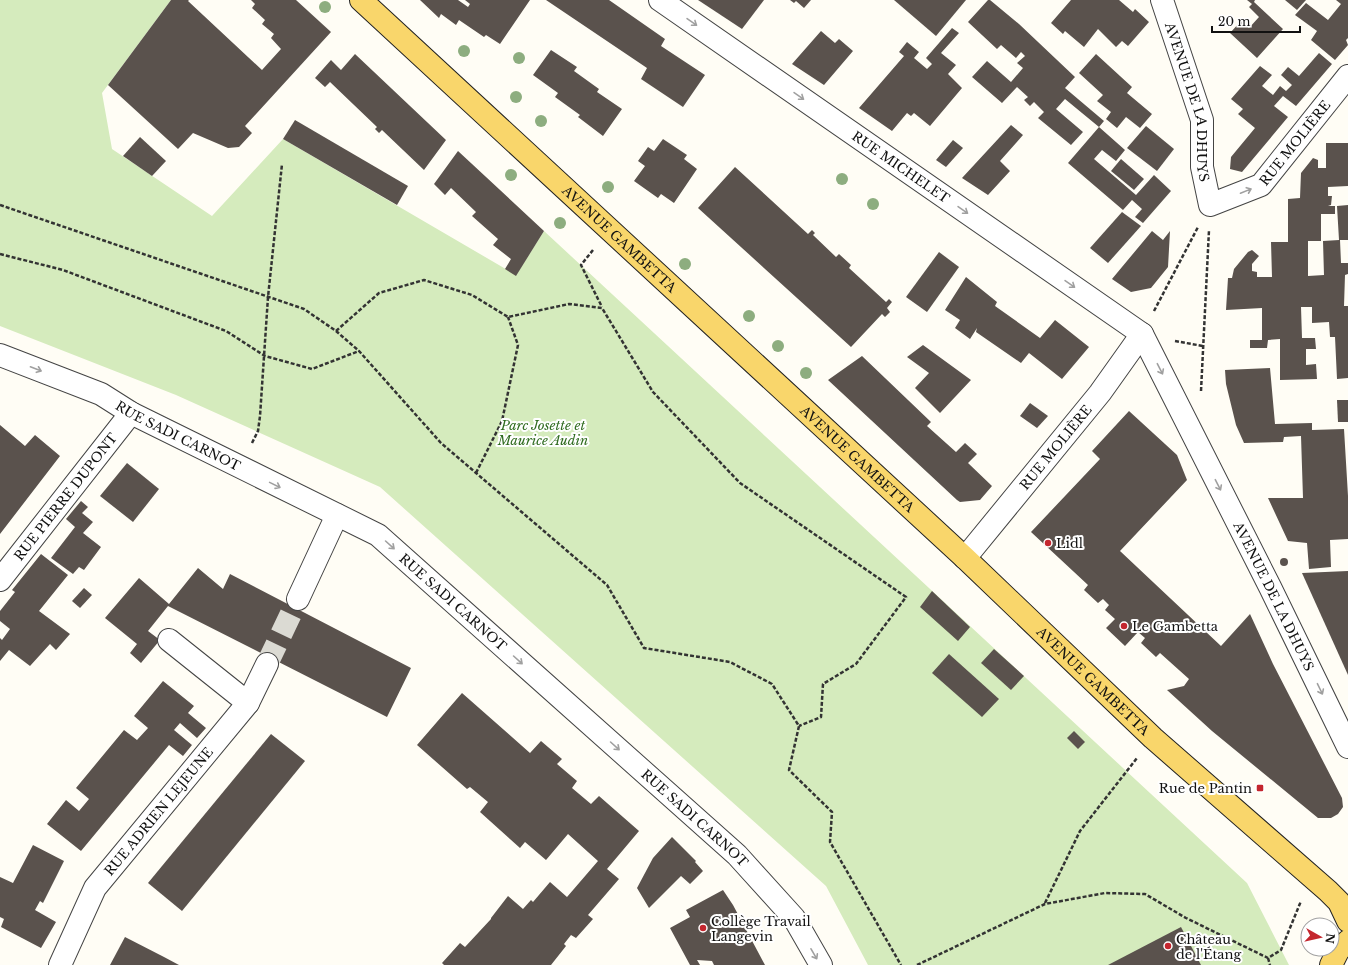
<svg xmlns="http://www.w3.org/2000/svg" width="1348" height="965" font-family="'Libre Baskerville',serif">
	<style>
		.green { fill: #d5ebbd }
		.building { fill: #5a524d }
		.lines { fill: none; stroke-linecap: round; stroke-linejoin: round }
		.minor-tunnel { stroke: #dbdad3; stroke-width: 22; stroke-dasharray: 22 11; stroke-linecap: butt }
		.minor-casing { stroke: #444; stroke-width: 24 }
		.major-casing { stroke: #222; stroke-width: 24 }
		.path { stroke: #333; stroke-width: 2.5; stroke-dasharray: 4 2; stroke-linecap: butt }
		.minor { stroke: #fff; stroke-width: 22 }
		.major { stroke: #f9d66b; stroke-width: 22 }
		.tree { fill: #8dad7f }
		.oneway { stroke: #a0a0a0 }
		.poi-dot { fill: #c4262e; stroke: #fff; stroke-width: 1.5 }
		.labels { text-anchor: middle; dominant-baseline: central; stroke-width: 4; stroke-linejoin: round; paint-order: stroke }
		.street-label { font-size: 13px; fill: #111; stroke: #fff }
		.park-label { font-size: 13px; font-style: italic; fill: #2f6b1f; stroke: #fff }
		.poi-label { font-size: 13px; fill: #111; stroke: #fff; text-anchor: start }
	</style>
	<rect width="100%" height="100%" fill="#fffdf5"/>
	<path class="green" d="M 0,0 L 171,0 L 102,93 L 112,149 L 212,216 L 283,139 L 516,275 L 544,231 L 1247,883 L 1289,965 L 868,965 L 826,886 L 380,487 L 176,395 L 0,326 Z"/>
	<g class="building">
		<path d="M 171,0 L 189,0 L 188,1 L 262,70 L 281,49 L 271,38 L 274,34 L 262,24 L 265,20 L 252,8 L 255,4 L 251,0 L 296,0 L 331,32 L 245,126 L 252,133 L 239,147 L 228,148 L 193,133 L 178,149 L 108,85 Z"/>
		<path d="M 420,0 L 458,0 L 468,7 L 470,4 L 465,0 L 530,0 L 500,44 L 486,35 L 484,37 L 459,20 L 456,25 L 441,14 L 439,18 Z"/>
		<path d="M 546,0 L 609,0 L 665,39 L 661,46 L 705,75 L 683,107 L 641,79 L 647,68 Z"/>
		<path d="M 698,0 L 764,0 L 742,29 Z"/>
		<path d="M 790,0 L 811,0 L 804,8 L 796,1 L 794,3 Z"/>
		<path d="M 894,0 L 966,0 L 936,36 Z"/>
		<path d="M 988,0 L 990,0 L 1019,24 L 1075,77 L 1065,88 L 1104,121 L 1099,127 L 1065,99 L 1056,109 L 1083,132 L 1071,145 L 1038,118 L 1044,112 L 1034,102 L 1030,106 L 1024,100 L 1028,97 L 1017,87 L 1002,103 L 972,77 L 987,61 L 1011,82 L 1023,68 L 1017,63 L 1025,56 L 1021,52 L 1016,58 L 1001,45 L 997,49 L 968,22 Z"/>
		<path d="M 1071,0 L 1119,0 L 1133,12 L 1135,9 L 1149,22 L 1128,46 L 1122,41 L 1116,47 L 1098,29 L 1084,47 L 1065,31 L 1063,34 L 1051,23 Z"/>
		<path d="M 1247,0 L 1255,0 L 1254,2 L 1283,29 L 1257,58 L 1230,33 L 1241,21 L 1249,28 L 1259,17 L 1249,7 L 1252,4 Z"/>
		<path d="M 1285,0 L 1306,0 L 1297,10 Z"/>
		<path d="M 1336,0 L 1348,0 L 1348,38 L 1346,40 L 1348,45 L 1335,60 L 1311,40 L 1317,31 L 1295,15 L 1306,3 L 1328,20 L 1341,4 Z"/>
		<path d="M 952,28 L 959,33 L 941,53 L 956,65 L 948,74 L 962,88 L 930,126 L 914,113 L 911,116 L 907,113 L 892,131 L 859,108 L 904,56 L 899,52 L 907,42 L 919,52 L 914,58 L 927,69 L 932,64 L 926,58 Z"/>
		<path d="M 821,31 L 835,43 L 839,39 L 853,51 L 824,85 L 792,64 Z"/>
		<path d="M 551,50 L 577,67 L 574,71 L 599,89 L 597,92 L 622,109 L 603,136 L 578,117 L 580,115 L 555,97 L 558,93 L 533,75 Z"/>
		<path d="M 1319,53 L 1332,64 L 1296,106 L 1283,96 L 1274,106 L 1288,117 L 1242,172 L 1230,169 L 1231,157 L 1255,128 L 1238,114 L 1243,109 L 1231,99 L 1260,66 L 1272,75 L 1262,86 L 1273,95 L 1280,86 L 1286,91 L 1292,85 L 1281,75 L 1288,67 L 1299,76 Z"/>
		<path d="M 355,54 L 446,140 L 424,170 L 382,130 L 379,133 L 375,129 L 377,127 L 330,82 L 325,87 L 315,78 L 331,60 L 341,70 Z"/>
		<path d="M 1096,54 L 1132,87 L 1127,93 L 1152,114 L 1140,128 L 1126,117 L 1117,128 L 1106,119 L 1111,112 L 1097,101 L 1103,95 L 1079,73 Z"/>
		<path d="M 295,120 L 408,186 L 397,205 L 283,139 Z"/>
		<path d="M 1011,125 L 1023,135 L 1000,161 L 1010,171 L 988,195 L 962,178 Z"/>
		<path d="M 1146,126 L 1174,149 L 1157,171 L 1127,148 Z"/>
		<path d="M 1099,127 L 1125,150 L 1116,161 L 1102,150 L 1094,159 L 1136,195 L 1154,175 L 1171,191 L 1143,223 L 1135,217 L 1142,209 L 1132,200 L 1123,210 L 1068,163 Z"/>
		<path d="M 140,137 L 166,161 L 152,176 L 123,156 Z"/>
		<path d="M 663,139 L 687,155 L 684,159 L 697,169 L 674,203 L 661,194 L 658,198 L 634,181 L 645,166 L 638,161 L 648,147 L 654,151 Z"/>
		<path d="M 953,140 L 963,148 L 946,167 L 936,160 Z"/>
		<path d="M 1326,143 L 1348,143 L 1348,186 L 1328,187 L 1328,196 L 1332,196 L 1331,205 L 1328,206 L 1335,206 L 1335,214 L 1321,214 L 1321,241 L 1308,241 L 1308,276 L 1324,275 L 1323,241 L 1339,240 L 1337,206 L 1348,205 L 1348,240 L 1340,240 L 1341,263 L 1348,263 L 1348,274 L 1345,275 L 1344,306 L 1348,306 L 1348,378 L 1337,379 L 1335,337 L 1330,337 L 1329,322 L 1312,323 L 1312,307 L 1301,307 L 1302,338 L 1315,338 L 1316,349 L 1306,349 L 1306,365 L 1316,364 L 1317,379 L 1280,380 L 1280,339 L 1268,340 L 1267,348 L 1250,348 L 1250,340 L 1262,340 L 1262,308 L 1226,310 L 1228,278 L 1232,278 L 1234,269 L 1248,252 L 1252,250 L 1259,256 L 1252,264 L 1252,271 L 1257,272 L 1257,277 L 1272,277 L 1271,242 L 1288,242 L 1288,199 L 1300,198 L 1301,173 L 1313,158 L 1318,160 L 1318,168 L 1326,168 Z"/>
		<path d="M 458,151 L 544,231 L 516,276 L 505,269 L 511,259 L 493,245 L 498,239 L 472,216 L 476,212 L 451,188 L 445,195 L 434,184 Z"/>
		<path d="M 1121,159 L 1144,179 L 1134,190 L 1111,171 Z"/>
		<path d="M 735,167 L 808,234 L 812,230 L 815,233 L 813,235 L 836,257 L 839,254 L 851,265 L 849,268 L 886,302 L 889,299 L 892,302 L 887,308 L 890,312 L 885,317 L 882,314 L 851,347 L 698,208 Z"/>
		<path d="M 1122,212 L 1141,226 L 1108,263 L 1090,248 Z"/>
		<path d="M 1152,231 L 1163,240 L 1170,231 L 1168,267 L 1151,288 L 1131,292 L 1112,279 Z"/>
		<path d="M 939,252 L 959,267 L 927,312 L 906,297 Z"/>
		<path d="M 966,277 L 997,302 L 995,306 L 1040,338 L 1055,320 L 1089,347 L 1062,379 L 1029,353 L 1021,363 L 976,332 L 977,328 L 970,339 L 955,328 L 960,320 L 945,310 Z"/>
		<path d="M 923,345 L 971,380 L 940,413 L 915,388 L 929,373 L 907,357 Z"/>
		<path d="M 862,356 L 931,422 L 927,426 L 956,452 L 965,443 L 977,454 L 968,463 L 992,486 L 980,500 L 960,502 L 957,500 L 828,380 Z"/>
		<path d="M 1270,368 L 1275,424 L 1312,423 L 1312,430 L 1344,429 L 1348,496 L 1348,539 L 1330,540 L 1331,567 L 1309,569 L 1307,543 L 1288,541 L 1268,498 L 1303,498 L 1301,436 L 1284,437 L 1283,442 L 1244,443 L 1236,425 L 1226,384 L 1225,370 Z"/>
		<path d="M 1337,400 L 1348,400 L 1348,422 L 1338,422 Z"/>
		<path d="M 1030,403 L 1048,416 L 1037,428 L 1020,416 Z"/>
		<path d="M 1129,411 L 1177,455 L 1187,480 L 1120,551 L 1221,646 L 1250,614 L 1273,664 L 1342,798 L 1343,807 L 1338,814 L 1331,818 L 1318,818 L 1212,731 L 1167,690 L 1184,686 L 1189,679 L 1160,653 L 1156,657 L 1141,643 L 1145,638 L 1138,632 L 1125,646 L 1106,628 L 1115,619 L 1105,610 L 1109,605 L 1103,599 L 1098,603 L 1084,590 L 1088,585 L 1031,532 L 1100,459 L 1092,451 Z"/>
		<path d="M 0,425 L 25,446 L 35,435 L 60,456 L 0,534 Z"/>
		<path d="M 127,463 L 159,489 L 133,522 L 100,496 Z"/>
		<path d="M 81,501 L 88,507 L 82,513 L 93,522 L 83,533 L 101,547 L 84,570 L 79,567 L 73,574 L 51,558 L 75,527 L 66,519 Z"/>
		<path d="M 41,554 L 68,575 L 39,611 L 70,634 L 56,650 L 50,644 L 30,666 L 9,650 L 0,661 L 0,638 L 2,640 L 10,629 L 0,621 L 0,611 L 15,592 L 12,590 Z"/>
		<circle cx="1284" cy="562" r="4"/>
		<path d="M 198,568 L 223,589 L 230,574 L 411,668 L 387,717 L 168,606 L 148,631 L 160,640 L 141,663 L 130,653 L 137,644 L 105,618 L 139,578 L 169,604 Z"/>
		<path d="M 1348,571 L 1348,675 L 1302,573 Z"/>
		<path d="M 84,588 L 92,595 L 80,608 L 72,601 Z"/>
		<path d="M 932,591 L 970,627 L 958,641 L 920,607 Z"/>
		<path d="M 994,649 L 1024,676 L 1011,690 L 981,663 Z"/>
		<path d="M 949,654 L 999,699 L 982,717 L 932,673 Z"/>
		<path d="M 163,681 L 194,706 L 188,713 L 206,728 L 197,738 L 180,723 L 174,730 L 192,745 L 183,756 L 169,745 L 81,851 L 47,824 L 66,800 L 79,811 L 89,799 L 76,788 L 124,730 L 137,740 L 148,728 L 134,716 Z"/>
		<path d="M 462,693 L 530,753 L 541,741 L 562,759 L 557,764 L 577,781 L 572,788 L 591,804 L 599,796 L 639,831 L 607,869 L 619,879 L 588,915 L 593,919 L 576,938 L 571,935 L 564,944 L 566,946 L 551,965 L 444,965 L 442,963 L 460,943 L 465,947 L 491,919 L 491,918 L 508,896 L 523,909 L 531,900 L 533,902 L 550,882 L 567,897 L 598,861 L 568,834 L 546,860 L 525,842 L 520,848 L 480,812 L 488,802 L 470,787 L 467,789 L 417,745 Z"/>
		<path d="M 1074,731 L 1085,742 L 1078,749 L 1067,738 Z"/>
		<path d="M 271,734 L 305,761 L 182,911 L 148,883 Z"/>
		<path d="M 672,837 L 696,861 L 695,862 L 703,871 L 690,884 L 681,876 L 649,908 L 637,888 L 653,858 Z"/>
		<path d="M 33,845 L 64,861 L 43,903 L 40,901 L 35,910 L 56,922 L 41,948 L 1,927 L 4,919 L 0,917 L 0,877 L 13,883 Z"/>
		<path d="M 723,890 L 733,905 L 765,965 L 714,965 L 712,961 L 697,960 L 700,965 L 690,965 L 670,928 L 690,917 L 686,910 Z"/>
		<path d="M 1181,927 L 1201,965 L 1108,965 Z"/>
		<path d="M 125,937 L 164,957 L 179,965 L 110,965 Z"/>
	</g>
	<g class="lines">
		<path class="minor-tunnel" d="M 267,664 L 298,599"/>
		<g class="minor-casing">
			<g id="minor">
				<path id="s1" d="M 660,0 L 1142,334 L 1270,587 L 1348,747"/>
				<path id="s2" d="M 1162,0 L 1202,120 L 1202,167 L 1210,205 L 1261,185 L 1348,76"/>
				<path id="s3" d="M 0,355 L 101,394 L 131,413 L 378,535 L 737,855 L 794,918 L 821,965"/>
				<path id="s4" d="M 965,558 L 1100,393 L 1142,334"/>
				<path id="s5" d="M 0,580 L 131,413"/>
				<path d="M 298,599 L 337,515"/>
				<path d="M 169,640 L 248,703"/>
				<path id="s6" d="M 60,965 L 95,888 L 248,703 L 267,664"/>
			</g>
		</g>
		<g class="major-casing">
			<g id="major">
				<path id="s7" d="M 361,0 L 965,558 L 1153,738 L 1328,891 L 1339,902 L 1348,921"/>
				<path d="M 1331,965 L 1338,951 L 1348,941"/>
			</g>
		</g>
		<g class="path">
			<path d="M 0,205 L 304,309 L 336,331 L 359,351 L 441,443 L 607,585 L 644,648 L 730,662 L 772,684 L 799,726 L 789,770 L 832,812 L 830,842 L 901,965"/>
			<path d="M 593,250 L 581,265 L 602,307"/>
			<path d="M 0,254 L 63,270 L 226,331 L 265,356 L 312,369 L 359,351"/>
			<path d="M 1154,311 L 1198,227"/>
			<path d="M 336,331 L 379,293 L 424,280 L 472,295 L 508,317 L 569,304 L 602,308 L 653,392 L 740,483 L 906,597 L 856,664 L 823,684 L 821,717 L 799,726"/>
			<path d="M 1175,341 L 1203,346"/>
			<path d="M 1201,391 L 1209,230"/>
			<path d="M 252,443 L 258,431 L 260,416 L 268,297 L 282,164"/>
			<path d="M 476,473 L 502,421 L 518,345 L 508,317"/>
			<path d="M 1045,903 L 1080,831 L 1137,758"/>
			<path d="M 1268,958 L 1270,965"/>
			<path d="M 917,965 L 1045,904 L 1105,893 L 1145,894 L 1186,918 L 1268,958 L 1281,950 L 1301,901"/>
		</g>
		<use href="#minor" class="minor"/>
		<use href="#major" class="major"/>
	</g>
	<g class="tree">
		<circle cx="325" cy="7" r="6"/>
		<circle cx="464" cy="51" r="6"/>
		<circle cx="519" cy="58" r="6"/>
		<circle cx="516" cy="97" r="6"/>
		<circle cx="541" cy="121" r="6"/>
		<circle cx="511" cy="175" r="6"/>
		<circle cx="842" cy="179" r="6"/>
		<circle cx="608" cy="187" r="6"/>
		<circle cx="873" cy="204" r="6"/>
		<circle cx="560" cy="223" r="6"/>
		<circle cx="685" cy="264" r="6"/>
		<circle cx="749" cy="316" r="6"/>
		<circle cx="778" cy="346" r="6"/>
		<circle cx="806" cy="373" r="6"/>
	</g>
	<defs><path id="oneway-shaft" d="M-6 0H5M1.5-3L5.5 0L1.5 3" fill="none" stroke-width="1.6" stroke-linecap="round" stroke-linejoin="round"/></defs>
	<g class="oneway">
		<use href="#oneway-shaft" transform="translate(692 22) rotate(35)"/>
		<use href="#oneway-shaft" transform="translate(799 96) rotate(35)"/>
		<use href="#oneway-shaft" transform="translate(1246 191) rotate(-22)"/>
		<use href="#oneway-shaft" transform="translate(963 210) rotate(35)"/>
		<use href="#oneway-shaft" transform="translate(1070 284) rotate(35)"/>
		<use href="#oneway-shaft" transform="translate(36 369) rotate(21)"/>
		<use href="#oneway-shaft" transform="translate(1160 369) rotate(63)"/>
		<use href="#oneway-shaft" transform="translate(275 485) rotate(26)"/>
		<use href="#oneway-shaft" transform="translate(1218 485) rotate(63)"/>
		<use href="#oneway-shaft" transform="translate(390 545) rotate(42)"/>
		<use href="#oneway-shaft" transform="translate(518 660) rotate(42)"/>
		<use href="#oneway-shaft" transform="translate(1320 689) rotate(64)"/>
		<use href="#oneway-shaft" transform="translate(615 746) rotate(42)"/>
		<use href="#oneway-shaft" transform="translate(814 954) rotate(60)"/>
	</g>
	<g class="poi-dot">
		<circle cx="1048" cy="543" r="4"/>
		<circle cx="1124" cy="626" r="4"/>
		<rect x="1256" y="784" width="8" height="8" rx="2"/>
		<circle cx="703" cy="928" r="4"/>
		<circle cx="1168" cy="946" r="4"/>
	</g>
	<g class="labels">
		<g class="street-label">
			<text stroke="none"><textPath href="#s2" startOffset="106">AVENUE DE LA DHUYS</textPath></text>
			<text stroke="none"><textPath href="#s2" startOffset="321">RUE MOLIÈRE</textPath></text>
			<text stroke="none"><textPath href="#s1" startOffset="293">RUE MICHELET</textPath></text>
			<text stroke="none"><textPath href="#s7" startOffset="352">AVENUE GAMBETTA</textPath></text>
			<text stroke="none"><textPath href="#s3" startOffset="196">RUE SADI CARNOT</textPath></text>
			<text stroke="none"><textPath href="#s4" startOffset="143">RUE MOLIÈRE</textPath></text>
			<text stroke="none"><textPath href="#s7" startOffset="676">AVENUE GAMBETTA</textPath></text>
			<text stroke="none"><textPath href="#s5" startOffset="106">RUE PIERRE DUPONT</textPath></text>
			<text stroke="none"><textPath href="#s1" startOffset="880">AVENUE DE LA DHUYS</textPath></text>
			<text stroke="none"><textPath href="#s3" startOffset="520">RUE SADI CARNOT</textPath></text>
			<text stroke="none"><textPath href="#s7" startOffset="1000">AVENUE GAMBETTA</textPath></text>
			<text stroke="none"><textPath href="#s6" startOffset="184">RUE ADRIEN LEJEUNE</textPath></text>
			<text stroke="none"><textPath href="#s3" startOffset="844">RUE SADI CARNOT</textPath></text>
		</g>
		<g class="park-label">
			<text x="543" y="425">Parc Josette et<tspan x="543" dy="15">Maurice Audin</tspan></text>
		</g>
		<g class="poi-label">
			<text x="1056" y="543">Lidl</text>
			<text x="1132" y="626">Le Gambetta</text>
			<text x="1252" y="788" text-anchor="end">Rue de Pantin</text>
			<text x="711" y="921">Collège Travail<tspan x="711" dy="15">Langevin</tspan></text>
			<text x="1176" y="939">Château<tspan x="1176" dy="15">de l'Étang</tspan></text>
		</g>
	</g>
	<g transform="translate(1320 937) rotate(98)"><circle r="19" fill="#ffffff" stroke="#a0a0a0"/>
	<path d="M0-3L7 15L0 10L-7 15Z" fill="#c4262e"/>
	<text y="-6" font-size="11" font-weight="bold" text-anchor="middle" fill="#111111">N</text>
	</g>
	<path d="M1212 26v6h88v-6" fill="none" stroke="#111111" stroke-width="2"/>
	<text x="1218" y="26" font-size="12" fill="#111111" stroke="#ffffff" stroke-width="3" paint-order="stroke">20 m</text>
</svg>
